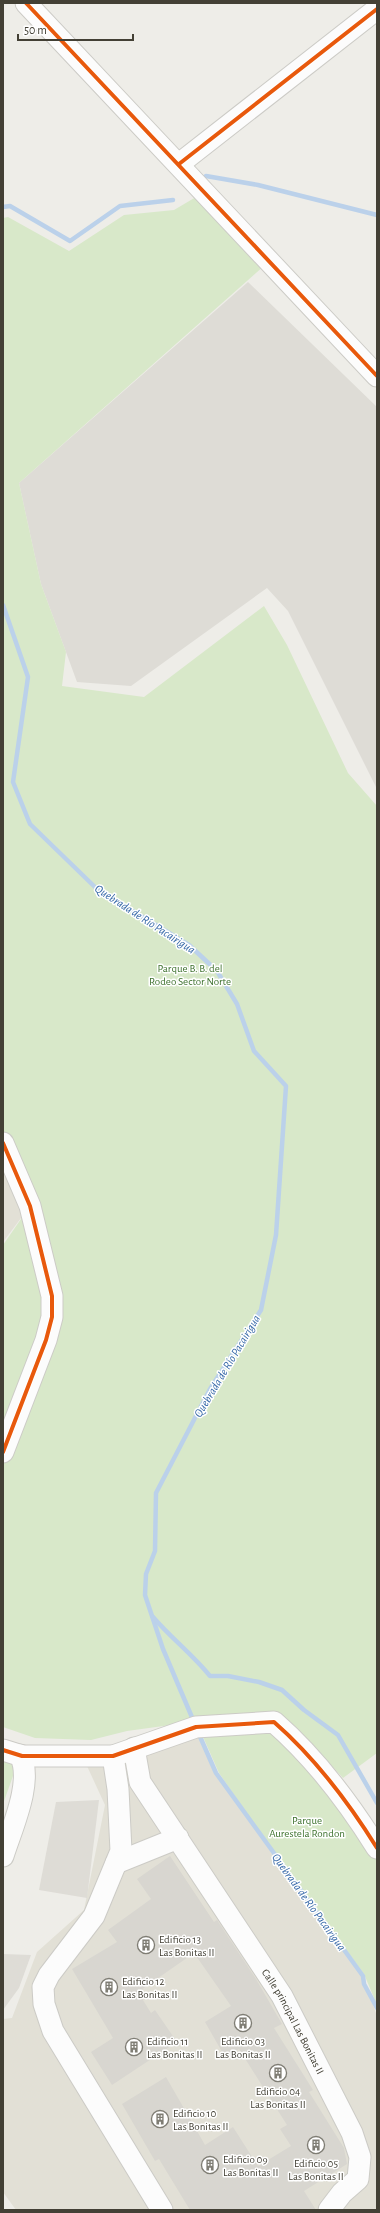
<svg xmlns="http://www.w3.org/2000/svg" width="380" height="2213" font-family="'Alegreya Sans',sans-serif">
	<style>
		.residential { fill: #e2e0d6 }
		.industrial { fill: #dedcd6 }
		.green { fill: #d8e8c9 }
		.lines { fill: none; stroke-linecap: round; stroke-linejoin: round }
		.stream { stroke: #bbd1ea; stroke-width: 4.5 }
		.building { fill: #d8d6d0 }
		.minor-casing { stroke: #cccbc6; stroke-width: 23 }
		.minor { stroke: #fcfcfc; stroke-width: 21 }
		.cycleway-casing { stroke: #fff; stroke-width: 6 }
		.cycleway { stroke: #e8590c; stroke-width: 4 }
		.labels { text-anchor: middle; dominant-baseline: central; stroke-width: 3; stroke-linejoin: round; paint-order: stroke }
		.park-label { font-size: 11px; fill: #3d712d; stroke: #fff }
		.poi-label { font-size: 11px; fill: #434035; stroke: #fff; text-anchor: start }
		.street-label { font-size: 11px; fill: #434035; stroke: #fff }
		.water-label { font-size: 12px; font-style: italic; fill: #3668a8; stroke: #fff }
	</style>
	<rect width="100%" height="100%" fill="#eeede8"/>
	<g class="residential">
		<path d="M 3,1145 L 30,1206 L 3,1242 Z"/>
		<path d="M 200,1736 L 215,1770 L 223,1783 L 363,1976 L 377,2016 L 377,2210 L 16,2210 L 3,2192 L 3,2019 L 12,2018 L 37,1952 L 84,1910 L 105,1805 L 87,1766 Z"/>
	</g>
	<g class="industrial">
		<path d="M 248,282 L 377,407 L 377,789 L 288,611 L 267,588 L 131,686 L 77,682 L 41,584 L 19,483 Z"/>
		<path d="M 99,1800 L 87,1898 L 39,1890 L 56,1802 Z"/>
		<path d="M 3,1954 L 31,1955 L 19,1988 L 3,2010 Z"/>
	</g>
	<g class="green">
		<path d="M 196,197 L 265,265 L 19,483 L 41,584 L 66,652 L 62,686 L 144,697 L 264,606 L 287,645 L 348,773 L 377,806 L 377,1753 L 343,1778 L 294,1725 L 277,1714 L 200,1721 L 127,1731 L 91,1740 L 35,1738 L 3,1727 L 3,1245 L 30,1206 L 3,1143 L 3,218 L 8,217 L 69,251 L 124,215 L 174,210 Z"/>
		<path d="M 273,1725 L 377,1852 L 377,2005 L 364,1974 L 273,1851 L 219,1773 L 200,1730 Z"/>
		<path d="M 3,1755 L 18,1762 L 3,1804 Z"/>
	</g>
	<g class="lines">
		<g class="stream">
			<path d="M 206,176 L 258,185 L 377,215"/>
			<path d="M 3,207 L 10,206 L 70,241 L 120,206 L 173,200"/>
			<path d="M 3,605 L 28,677 L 13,782 L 30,824 L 98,890 L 189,945 L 217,971 L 237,1004 L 254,1051 L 286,1086 L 276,1235 L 261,1310 L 210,1389 L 156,1493 L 155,1551 L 146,1574 L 145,1595 L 163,1649 L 194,1722"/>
			<path d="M 153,1617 C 171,1638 192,1654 210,1676 L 228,1676 L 259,1682 L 282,1690 L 304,1710 L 338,1735 L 377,1803"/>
			<path d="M 198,1732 L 216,1773 L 363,1976 L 364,1984 L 377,2008"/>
		</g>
	</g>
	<path class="building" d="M 170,1856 L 214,1922 L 217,1920 L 256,1979 L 282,2024 L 274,2028 L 313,2090 L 309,2092 L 344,2148 L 347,2164 L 304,2191 L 316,2210 L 190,2210 L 159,2159 L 155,2161 L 122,2104 L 166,2077 L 205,2145 L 233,2127 L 258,2166 L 291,2146 L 280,2129 L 287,2125 L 239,2049 L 225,2057 L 205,2022 L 231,2006 L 194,1953 L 138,1992 L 151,2013 L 155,2010 L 177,2042 L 112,2085 L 91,2052 L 113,2038 L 72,1969 L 117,1942 L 108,1930 L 151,1899 L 137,1879 Z"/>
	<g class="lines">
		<g class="minor-casing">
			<g id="minor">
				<path d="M 26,3 L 377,376"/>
				<path d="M 179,164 L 377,9"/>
				<path d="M 3,1143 L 30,1206 L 52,1296 L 52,1317 L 46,1340 L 3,1452"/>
				<path id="s1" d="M 134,1748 L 140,1782 L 282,1996 L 352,2133 L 360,2157 L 358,2179 L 342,2193 L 329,2210"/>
				<path d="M 3,1750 L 22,1756 L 113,1756 L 196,1727 L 274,1722 C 314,1757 349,1803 377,1848"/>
				<path d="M 113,1756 L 118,1789 L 121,1851 L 94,1916 L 49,1975 L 43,1987 L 44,2004 L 53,2031 L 162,2210"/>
				<path d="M 3,1856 C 11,1830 34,1781 20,1755"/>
				<path d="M 116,1863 L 178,1838"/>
			</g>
		</g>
		<use href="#minor" class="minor"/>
		<g class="cycleway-casing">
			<g id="cycleway">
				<path d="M 26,3 L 377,376"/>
				<path d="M 179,164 L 377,9"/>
				<path d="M 3,1143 L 30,1206 L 52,1296 L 52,1317 L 46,1340 L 3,1452"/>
				<path d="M 3,1750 L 22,1756 L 113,1756 L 196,1727 L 274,1722 C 314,1757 349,1803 377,1848"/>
			</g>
		</g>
		<use href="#cycleway" class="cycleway"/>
	</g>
	<defs>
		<g id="building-ring" transform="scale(0.9)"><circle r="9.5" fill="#fff" stroke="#7f7d74" stroke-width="1.5"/><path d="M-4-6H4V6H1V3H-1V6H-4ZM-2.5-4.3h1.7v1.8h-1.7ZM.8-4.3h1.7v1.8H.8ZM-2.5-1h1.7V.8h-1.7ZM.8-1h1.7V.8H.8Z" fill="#7f7d74"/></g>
	</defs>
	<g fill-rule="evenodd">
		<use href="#building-ring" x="146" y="1945"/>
		<use href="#building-ring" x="109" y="1987"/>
		<use href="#building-ring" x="243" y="2023"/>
		<use href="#building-ring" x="134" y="2047"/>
		<use href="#building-ring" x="278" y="2073"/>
		<use href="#building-ring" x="160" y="2119"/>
		<use href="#building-ring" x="316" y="2145"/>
		<use href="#building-ring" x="210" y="2165"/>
	</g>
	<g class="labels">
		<g class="park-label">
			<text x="190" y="968">Parque B. B. del<tspan x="190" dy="13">Rodeo Sector Norte</tspan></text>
			<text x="307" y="1820">Parque<tspan x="307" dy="13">Aurestela Rondon</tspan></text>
		</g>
		<g class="poi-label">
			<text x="159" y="1939">Edificio 13<tspan x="159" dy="13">Las Bonitas II</tspan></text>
			<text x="122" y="1981">Edificio 12<tspan x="122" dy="13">Las Bonitas II</tspan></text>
			<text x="147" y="2041">Edificio 11<tspan x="147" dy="13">Las Bonitas II</tspan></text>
			<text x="243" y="2041" text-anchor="middle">Edificio 03<tspan x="243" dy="13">Las Bonitas II</tspan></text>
			<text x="278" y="2091" text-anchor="middle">Edificio 04<tspan x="278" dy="13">Las Bonitas II</tspan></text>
			<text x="173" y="2113">Edificio 10<tspan x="173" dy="13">Las Bonitas II</tspan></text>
			<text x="223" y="2159">Edificio 09<tspan x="223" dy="13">Las Bonitas II</tspan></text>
			<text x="316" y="2163" text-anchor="middle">Edificio 05<tspan x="316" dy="13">Las Bonitas II</tspan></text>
		</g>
		<g class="street-label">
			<text stroke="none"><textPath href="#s1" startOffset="319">Calle principal Las Bonitas II</textPath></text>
		</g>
		<g class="water-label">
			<text transform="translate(145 919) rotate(33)">Quebrada de Río Pacairigua</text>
			<text transform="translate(227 1366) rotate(-59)">Quebrada de Río Pacairigua</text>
			<text transform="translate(309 1902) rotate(54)">Quebrada de Río Pacairigua</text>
		</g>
	</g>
	<rect width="380" height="2213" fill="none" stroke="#434035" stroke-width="8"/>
	<path d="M18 34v6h115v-6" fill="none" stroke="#434035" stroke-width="2"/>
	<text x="24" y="34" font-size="12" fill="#434035" stroke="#ffffff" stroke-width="3" paint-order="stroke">50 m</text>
</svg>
